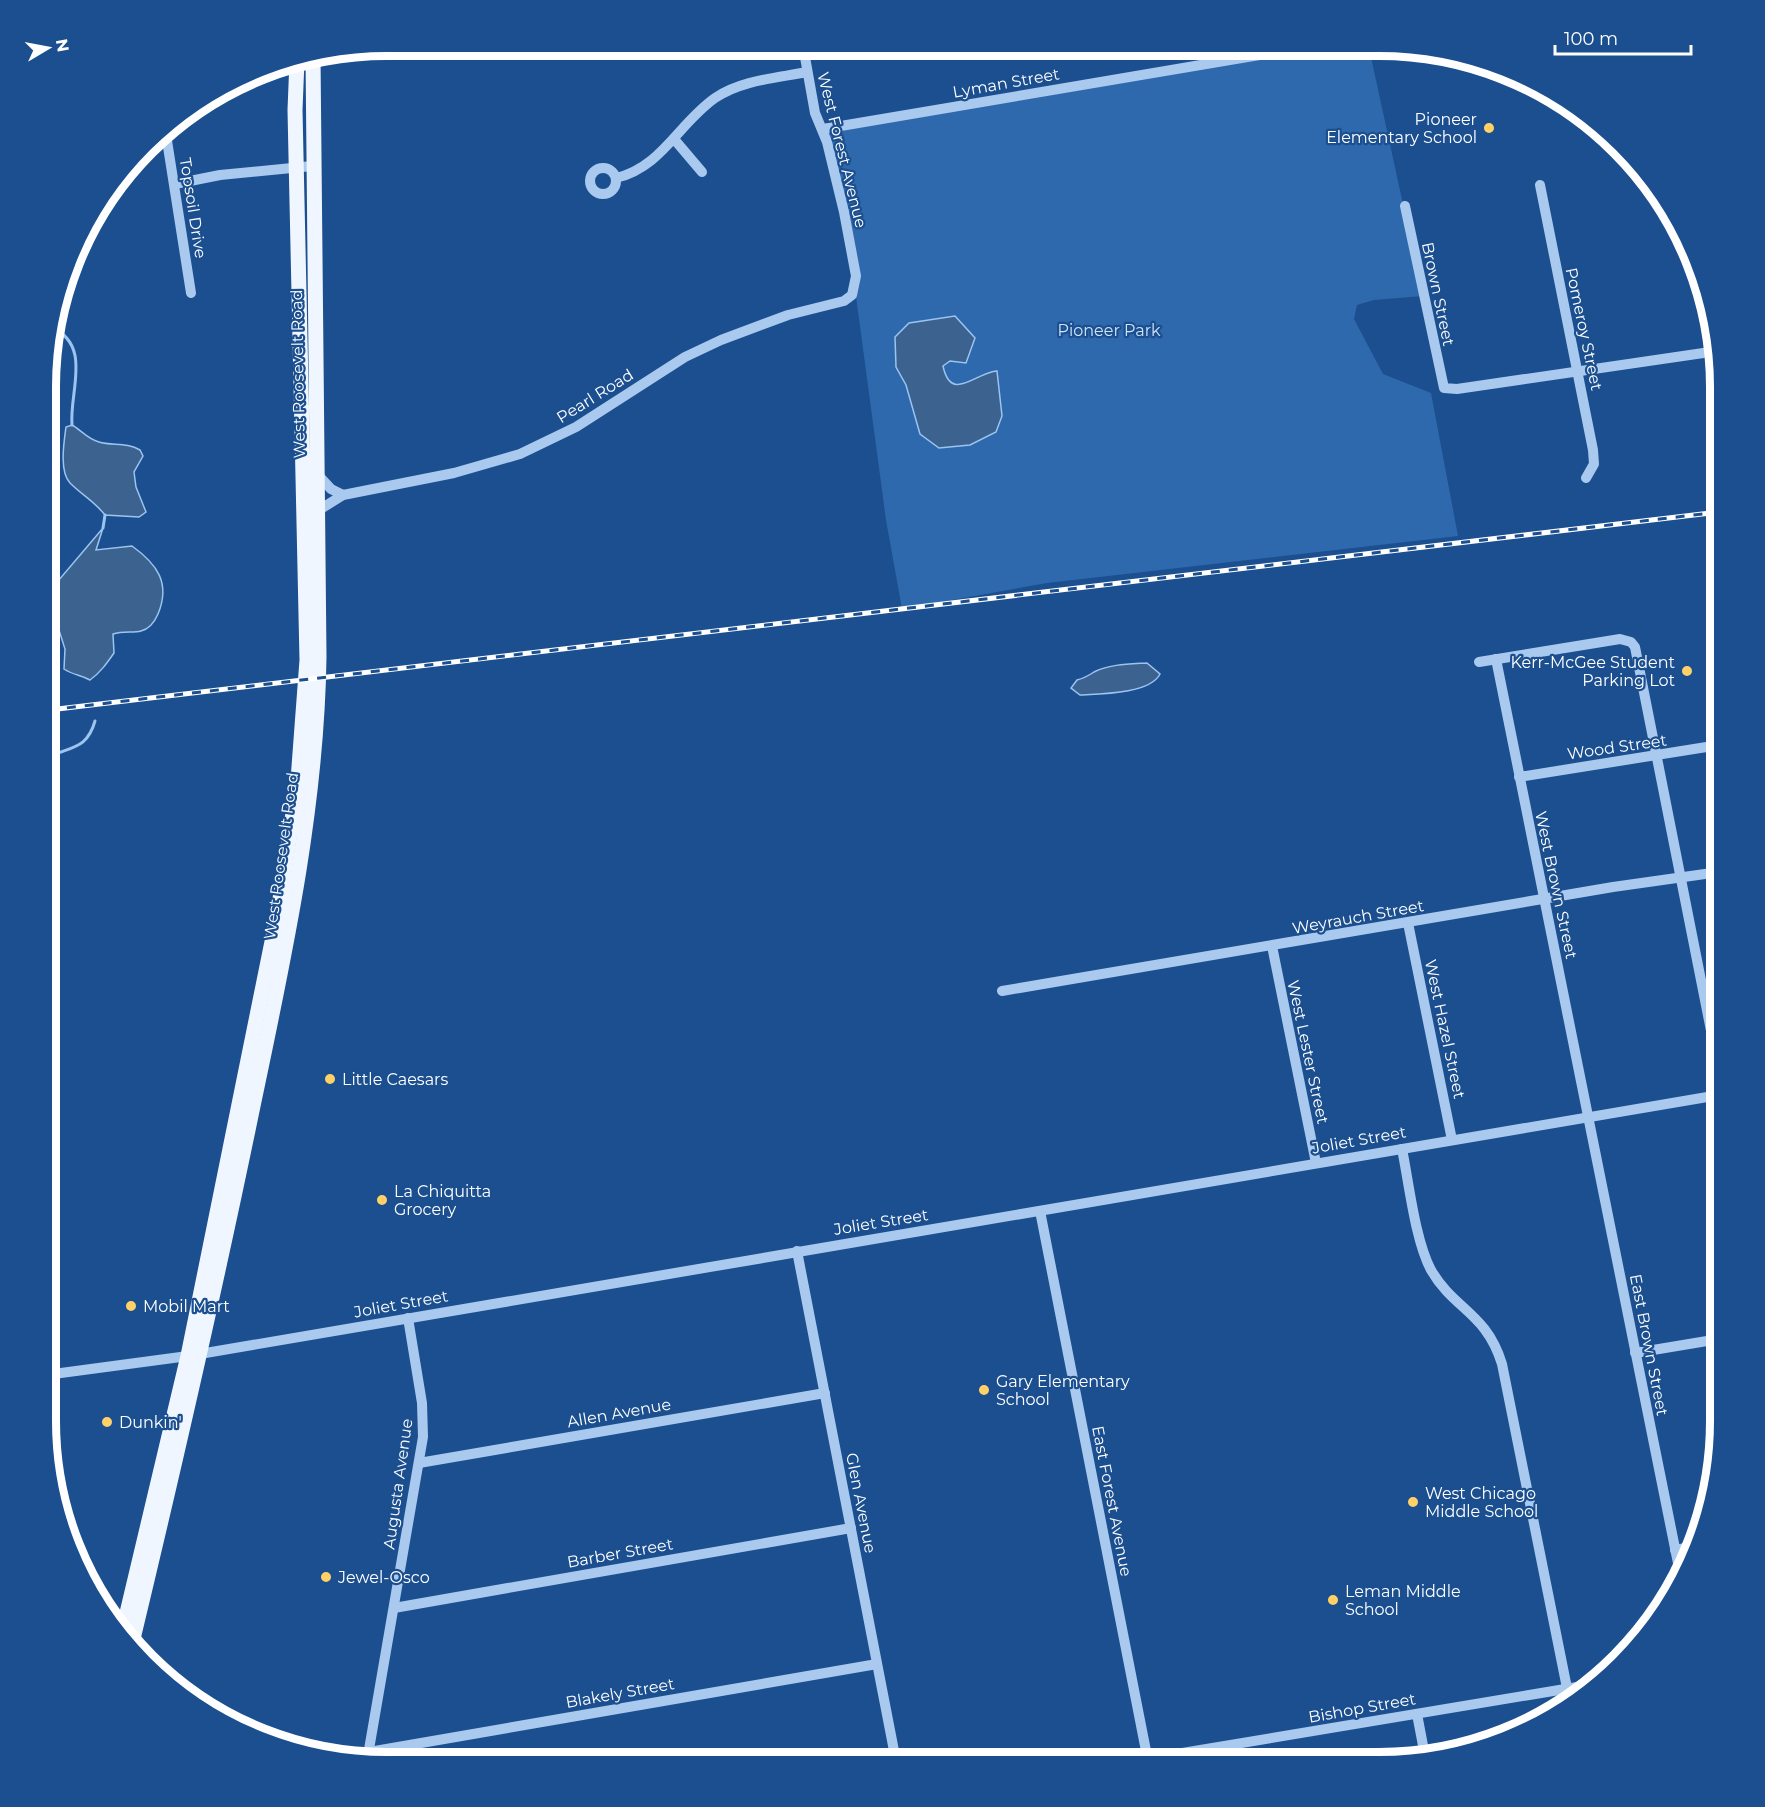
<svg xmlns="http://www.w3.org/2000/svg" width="1765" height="1807" font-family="Montserrat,sans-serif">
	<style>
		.green { fill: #2e69ad }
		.water { fill: #3c6290; stroke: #9cc4f0; stroke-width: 1.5 }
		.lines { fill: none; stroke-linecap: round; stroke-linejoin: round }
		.stream { stroke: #9cc4f0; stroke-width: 3 }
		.minor { stroke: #a9c9ee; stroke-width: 10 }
		.major { stroke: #f0f6ff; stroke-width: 15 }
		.rail-casing { stroke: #fff; stroke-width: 5 }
		.rail { stroke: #1b4f8f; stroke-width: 3; stroke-dasharray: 9; stroke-linecap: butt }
		.poi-dot { fill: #ffd166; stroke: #1b4f8f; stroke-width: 2 }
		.labels { text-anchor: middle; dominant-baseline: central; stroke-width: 4.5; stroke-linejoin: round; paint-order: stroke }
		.street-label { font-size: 16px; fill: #fff; stroke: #1b4f8f }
		.poi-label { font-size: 16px; fill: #fff; stroke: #1b4f8f; text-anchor: start }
		.park-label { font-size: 16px; fill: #cfe3fa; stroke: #1b4f8f }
		.rim { fill: none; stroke: #fff; stroke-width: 8 }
	</style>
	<rect width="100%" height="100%" fill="#1b4f8f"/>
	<path class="green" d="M 1301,48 L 1369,48 L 1423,296 L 1374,300 L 1357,305 L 1354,319 L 1383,374 L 1431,393 L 1458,536 L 1047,583 L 902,609 L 886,520 L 855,289 L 823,129 Z"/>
	<g class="water">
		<path d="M 955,316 L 975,338 L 966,363 L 950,361 L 943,366 C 951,404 976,372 997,371 L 1002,416 L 996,432 L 970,445 L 939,448 L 920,434 L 906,385 L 896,367 L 895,337 L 909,323 Z"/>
		<path d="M 72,425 C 80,429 87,439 99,442 C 112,446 127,442 140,450 L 143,456 L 134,472 L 136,487 L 146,512 L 139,517 L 105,515 C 95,502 82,495 70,483 C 59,471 64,442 66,427 Z"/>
		<path d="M 103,528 L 96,550 L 132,546 C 157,564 171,583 158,614 C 155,621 149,629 141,631 C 134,633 123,631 113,634 L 114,653 C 107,663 100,673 90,680 C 81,675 73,675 64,669 L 65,649 L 52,608 L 58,581 Z"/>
		<path d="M 1147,663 L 1160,674 C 1150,694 1100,694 1080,695 L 1071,688 L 1077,680 C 1085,678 1088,676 1094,672 C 1109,664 1131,664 1147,663 Z"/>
	</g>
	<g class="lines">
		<g class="stream">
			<path d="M 51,327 C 93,345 69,392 72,425"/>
			<path d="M 103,528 L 105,515"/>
			<path d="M 49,757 C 72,746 87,749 95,721"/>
		</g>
		<g class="minor">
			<path d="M 165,128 L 191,293"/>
			<path d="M 823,129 L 1301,48"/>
			<path d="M 674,139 L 702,172"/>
			<circle cx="603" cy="181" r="13"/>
			<path d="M 616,178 C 662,167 678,124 715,98 C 741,80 777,78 807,72"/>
			<path d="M 175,184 L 220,175 L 312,166"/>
			<path d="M 1540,185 L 1593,450 L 1594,464 L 1586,478"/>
			<path d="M 1405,206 L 1444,388 L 1457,389 L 1717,351"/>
			<path d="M 318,475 L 331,489 L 343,495"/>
			<path d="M 319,510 L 343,495 L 454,473 L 520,454 L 576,427 L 685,357 L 721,340 L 788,315 L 844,301 L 852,295 L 856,276 L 844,212 L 827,142 L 815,113 L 803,46"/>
			<path d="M 1496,659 L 1681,1578"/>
			<path d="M 1479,662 L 1620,639 L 1631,642 L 1635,647 L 1719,1071"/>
			<path d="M 1519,777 L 1719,745"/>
			<path d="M 1408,923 L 1452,1140"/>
			<path d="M 1272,946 L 1316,1163"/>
			<path d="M 1002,991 L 1613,887 L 1719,872"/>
			<path d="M 1402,1149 C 1409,1183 1415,1240 1431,1270 C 1454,1310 1486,1312 1502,1364 L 1567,1688"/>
			<path d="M 1040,1211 L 1148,1761"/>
			<path d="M 797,1251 L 896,1761"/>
			<path d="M 1635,1353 L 1719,1339"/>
			<path d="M 46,1375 L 188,1356 L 1719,1095"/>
			<path d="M 419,1463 L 825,1393"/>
			<path d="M 1675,1550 L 1691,1547"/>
			<path d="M 394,1608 L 851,1528"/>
			<path d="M 1417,1714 L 1425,1756"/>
			<path d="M 369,1752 L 877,1664"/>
			<path d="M 367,1761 L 423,1437 L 422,1403 L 408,1318"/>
			<path d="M 1134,1761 L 1595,1684"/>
		</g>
		<g class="major">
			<path d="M 122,1634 L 188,1356 L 278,912 L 298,780 L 307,660 L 295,110 L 297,60"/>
			<path d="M 132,1643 C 175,1464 216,1286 253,1106 C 284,958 317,809 319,657 L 313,57"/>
		</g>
		<g class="rail-casing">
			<path id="rail" d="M 49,710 L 1719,512"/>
		</g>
		<use href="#rail" class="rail"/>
	</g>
	<g class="poi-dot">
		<circle cx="1489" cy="128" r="6"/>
		<circle cx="1687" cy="671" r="6"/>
		<circle cx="330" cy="1079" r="6"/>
		<circle cx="382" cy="1200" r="6"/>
		<circle cx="131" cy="1306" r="6"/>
		<circle cx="984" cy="1390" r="6"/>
		<circle cx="107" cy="1422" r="6"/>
		<circle cx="1413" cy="1502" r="6"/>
		<circle cx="326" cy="1577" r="6"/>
		<circle cx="1333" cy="1600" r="6"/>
	</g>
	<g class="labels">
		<g class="street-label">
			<text transform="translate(1006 83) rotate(-10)">Lyman Street</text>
			<text transform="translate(842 150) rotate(76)">West Forest Avenue</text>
			<text transform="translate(193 208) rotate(81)">Topsoil Drive</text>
			<text transform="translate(1438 294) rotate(78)">Brown Street</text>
			<text transform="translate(1584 329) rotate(78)">Pomeroy Street</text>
			<text transform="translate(298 374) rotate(-91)">West Roosevelt Road</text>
			<text transform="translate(595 396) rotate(-32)">Pearl Road</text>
			<text transform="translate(1617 747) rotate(-8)">Wood Street</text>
			<text transform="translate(281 856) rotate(-82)">West Roosevelt Road</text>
			<text transform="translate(1556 885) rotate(78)">West Brown Street</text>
			<text transform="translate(1358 917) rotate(-10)">Weyrauch Street</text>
			<text transform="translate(1445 1029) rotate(78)">West Hazel Street</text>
			<text transform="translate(1308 1052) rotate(78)">West Lester Street</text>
			<text transform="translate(1359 1140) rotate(-10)">Joliet Street</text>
			<text transform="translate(881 1222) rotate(-9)">Joliet Street</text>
			<text transform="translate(401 1304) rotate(-10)">Joliet Street</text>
			<text transform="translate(1649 1345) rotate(79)">East Brown Street</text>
			<text transform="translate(619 1413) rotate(-10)">Allen Avenue</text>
			<text transform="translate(398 1484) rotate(-82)">Augusta Avenue</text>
			<text transform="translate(1112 1501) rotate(79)">East Forest Avenue</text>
			<text transform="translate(861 1503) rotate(79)">Glen Avenue</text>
			<text transform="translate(620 1553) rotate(-10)">Barber Street</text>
			<text transform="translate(620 1693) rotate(-10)">Blakely Street</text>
			<text transform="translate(1362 1708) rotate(-10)">Bishop Street</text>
		</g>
		<g class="poi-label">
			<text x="1477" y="119" text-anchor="end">Pioneer<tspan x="1477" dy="18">Elementary School</tspan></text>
			<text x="1675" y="662" text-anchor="end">Kerr-McGee Student<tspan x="1675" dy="18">Parking Lot</tspan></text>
			<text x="342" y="1079">Little Caesars</text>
			<text x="394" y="1191">La Chiquitta<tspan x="394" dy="18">Grocery</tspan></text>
			<text x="143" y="1306">Mobil Mart</text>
			<text x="996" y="1381">Gary Elementary<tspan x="996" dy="18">School</tspan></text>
			<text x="119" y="1422">Dunkin'</text>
			<text x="1425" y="1493">West Chicago<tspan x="1425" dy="18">Middle School</tspan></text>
			<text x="338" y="1577">Jewel-Osco</text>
			<text x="1345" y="1591">Leman Middle<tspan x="1345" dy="18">School</tspan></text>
		</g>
		<g class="park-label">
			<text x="1109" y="330">Pioneer Park</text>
		</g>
	</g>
	<path d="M0 0H1765V1807H0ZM387 56H1379A331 331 0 0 1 1710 387V1421A331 331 0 0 1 1379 1752H387A331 331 0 0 1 56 1421V387A331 331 0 0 1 387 56Z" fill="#1b4f8f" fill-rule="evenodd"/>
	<path class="rim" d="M387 56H1379A331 331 0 0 1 1710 387V1421A331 331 0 0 1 1379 1752H387A331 331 0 0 1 56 1421V387A331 331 0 0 1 387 56Z"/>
	<g transform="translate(48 48) rotate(80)" stroke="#1b4f8f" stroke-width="4.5" paint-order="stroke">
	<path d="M0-4.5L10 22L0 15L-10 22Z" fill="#ffffff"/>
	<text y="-9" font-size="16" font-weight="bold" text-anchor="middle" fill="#ffffff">N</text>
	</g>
	<path d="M1555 45v9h136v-9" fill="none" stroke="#ffffff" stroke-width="3"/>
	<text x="1564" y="45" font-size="18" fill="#ffffff" stroke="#1b4f8f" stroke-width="4.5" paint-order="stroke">100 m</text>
</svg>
